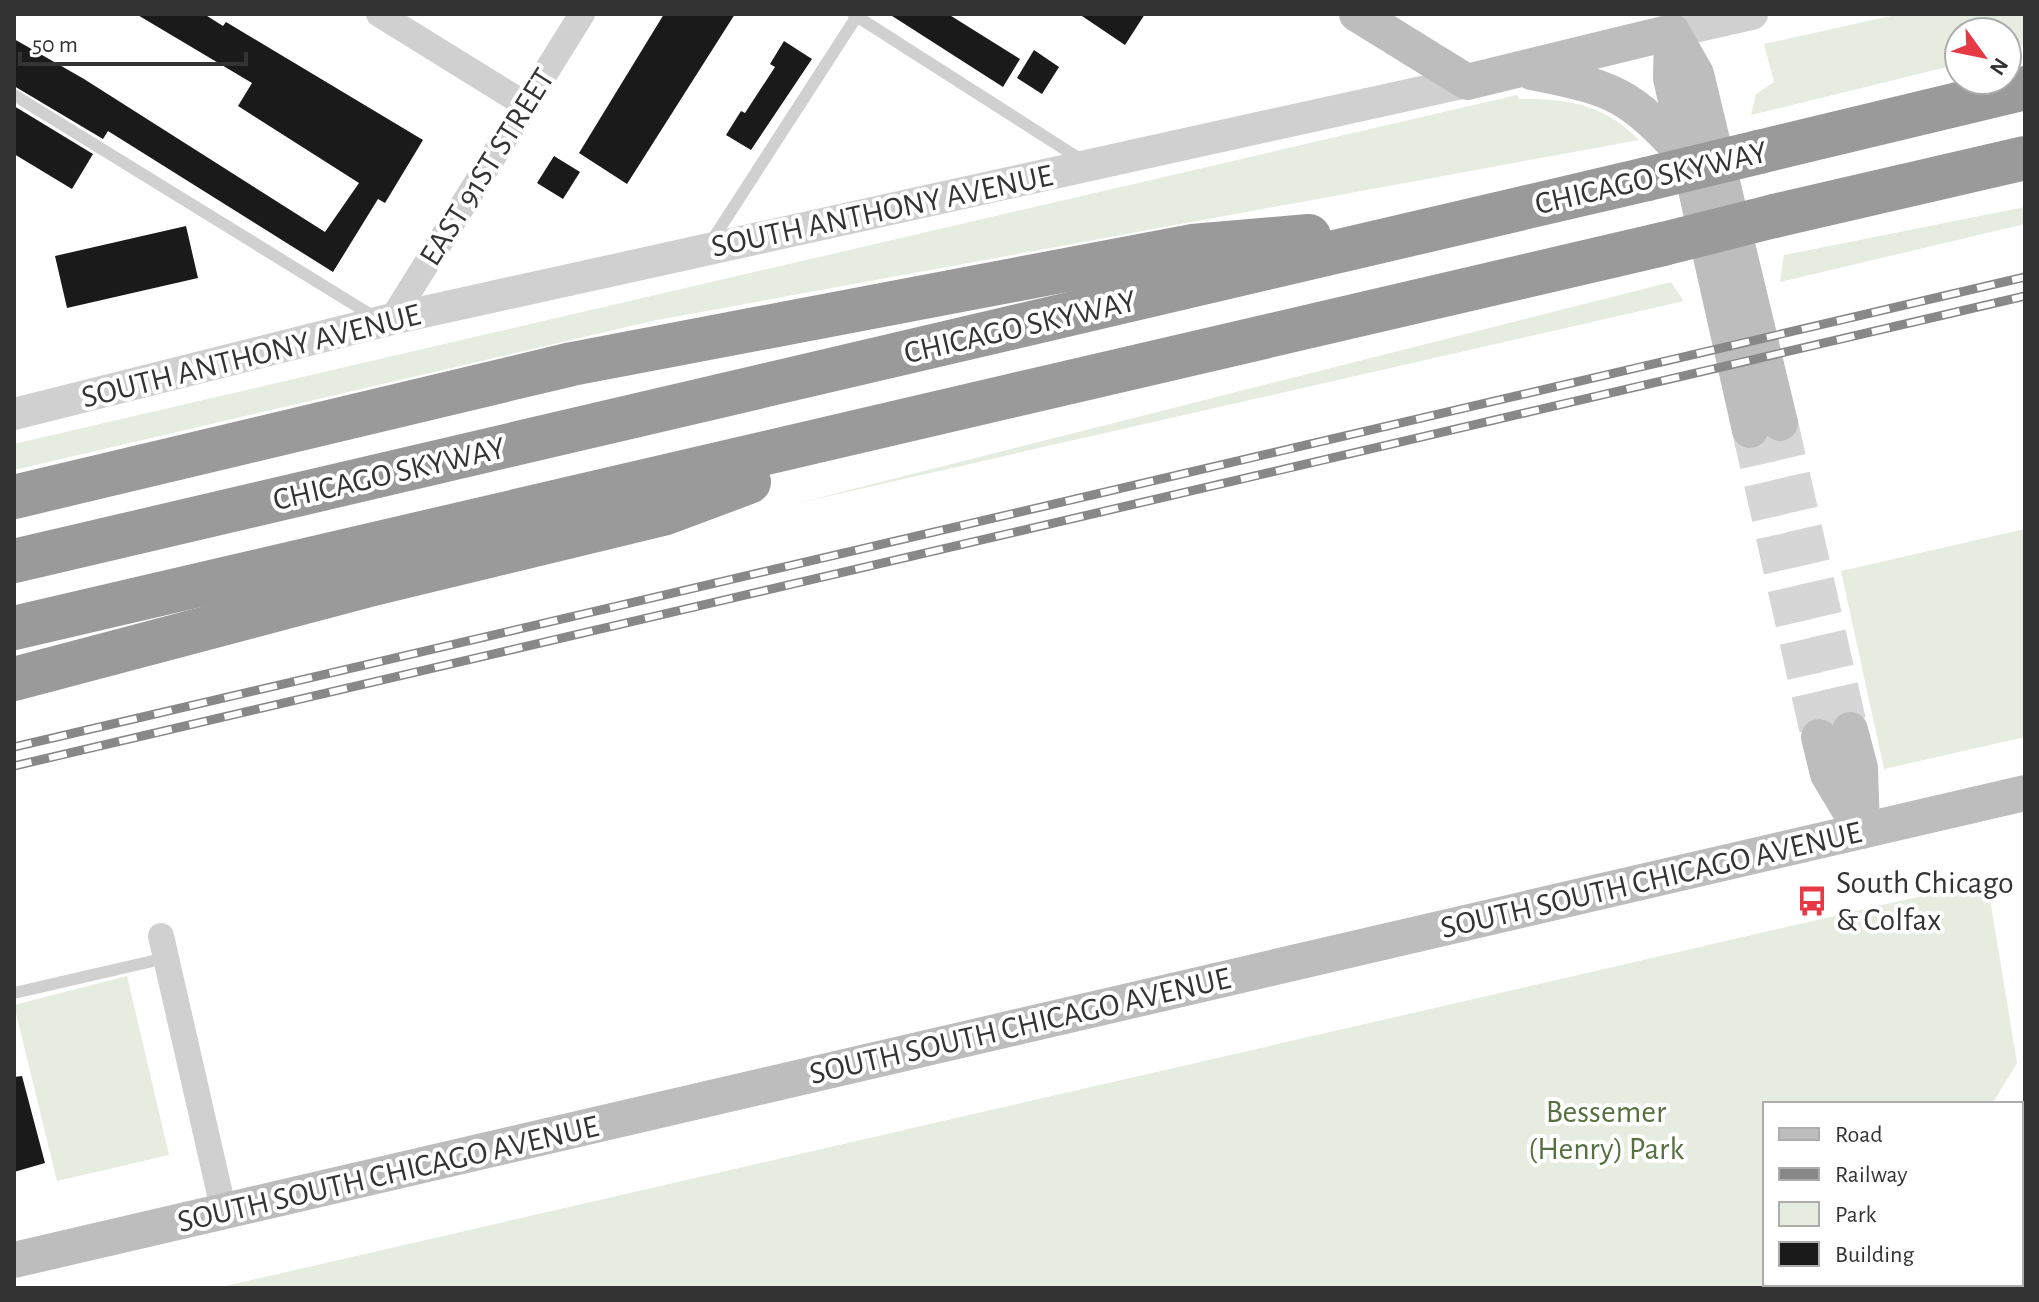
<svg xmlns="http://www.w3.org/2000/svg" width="2039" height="1302" font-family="'Alegreya Sans',sans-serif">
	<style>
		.green { fill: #e6ecdf }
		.building { fill: #1a1a1a }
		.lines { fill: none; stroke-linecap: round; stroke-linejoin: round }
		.secondary-tunnel { stroke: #d6d6d6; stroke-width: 36; stroke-dasharray: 36 18; stroke-linecap: butt }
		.service { stroke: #d0d0d0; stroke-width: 12 }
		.minor { stroke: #d0d0d0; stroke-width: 26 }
		.tertiary { stroke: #d0d0d0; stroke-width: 32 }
		.secondary { stroke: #bdbdbd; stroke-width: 36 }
		.motorway { stroke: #9a9a9a; stroke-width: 44 }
		.rail-casing { stroke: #888; stroke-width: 9 }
		.rail { stroke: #fff; stroke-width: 6; stroke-dasharray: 18; stroke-linecap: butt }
		.motorway-bridge { stroke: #9a9a9a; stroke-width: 44 }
		.labels { text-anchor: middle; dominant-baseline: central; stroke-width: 8; stroke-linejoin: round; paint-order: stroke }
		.street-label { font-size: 32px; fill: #333; stroke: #fff }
		.poi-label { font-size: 32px; fill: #333; stroke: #fff; text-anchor: start }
		.park-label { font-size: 32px; fill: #56703f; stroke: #fff }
	</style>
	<rect width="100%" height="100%" fill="#fff"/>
	<g class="green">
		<path d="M 1900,14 L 2025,14 L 2025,45 L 2007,50 L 2007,32 L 1959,32 L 1959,64 L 1751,115 L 1756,94 L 1774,82 L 1764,44 Z"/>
		<path d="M 1517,95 L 1519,99 C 1567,98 1604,104 1639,140 L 652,321 L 14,470 L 14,444 Z"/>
		<path d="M 2025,207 L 2025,224 L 1780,282 L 1784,255 Z"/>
		<path d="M 1671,282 L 1684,301 L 794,504 Z"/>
		<path d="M 2025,529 L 2025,737 L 1884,769 L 1841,571 Z"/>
		<path d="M 1987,881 L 2017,1063 L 1992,1104 L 1765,1104 L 1765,1284 L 1878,1284 L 1876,1288 L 217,1288 Z"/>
		<path d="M 127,976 L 169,1155 L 57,1181 L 14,1005 Z"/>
	</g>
	<g class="building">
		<path d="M 136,14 L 204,14 L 223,26 L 226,22 L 423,140 L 385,203 L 378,199 L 333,272 L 108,131 L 103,139 L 14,86 L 14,39 L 84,79 L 325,232 L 359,183 L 238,106 L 252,83 Z"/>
		<path d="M 664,14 L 735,14 L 627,184 L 579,153 Z"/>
		<path d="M 889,14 L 948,14 L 1020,59 L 1003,87 Z"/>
		<path d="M 1079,14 L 1145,14 L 1125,45 Z"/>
		<path d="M 784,41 L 812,59 L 751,150 L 726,135 L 741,111 L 745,113 L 775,67 L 770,64 Z"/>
		<path d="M 1034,50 L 1059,67 L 1042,94 L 1017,78 Z"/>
		<path d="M 14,106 L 93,154 L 72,189 L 14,154 Z"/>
		<path d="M 554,156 L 580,172 L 563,199 L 537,183 Z"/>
		<path d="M 186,226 L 198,278 L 67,308 L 55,256 Z"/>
		<path d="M 22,1076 L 45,1163 L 14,1172 L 14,1077 Z"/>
	</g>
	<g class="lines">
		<g class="secondary-tunnel">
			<path d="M 1780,423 L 1850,730"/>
			<path d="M 1750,430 L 1819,737"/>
		</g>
		<g class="service">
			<path d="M 853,14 L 1083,161"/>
			<path d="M 14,95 L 376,318"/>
			<path d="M 711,242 L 857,16"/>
			<path d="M 14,993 L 166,958"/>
		</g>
		<g class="minor">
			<path d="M 379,14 L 526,105"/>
			<path d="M 392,319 L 582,14"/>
			<path d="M 161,936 L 224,1212"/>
			<path d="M 2021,1169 L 2025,1163"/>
			<path d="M 1946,1288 L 1949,1284"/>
		</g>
		<g class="tertiary">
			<path d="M 1672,32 L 1752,14"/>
			<path d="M 14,414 L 392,319 L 1467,82"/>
		</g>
		<g class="secondary">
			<path d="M 1357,14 L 1467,82 L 1672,32"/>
			<path d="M 1672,32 L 1696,74 L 1780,423"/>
			<path d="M 1672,34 L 1671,78 L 1750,430"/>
			<path d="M 1532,72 C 1618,89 1628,94 1688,158"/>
			<path d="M 1850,730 L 1860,768 L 1862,829"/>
			<path d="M 1819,737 L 1828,774 L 1862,831"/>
			<path d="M 14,1260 L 2025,793"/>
		</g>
		<g class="motorway">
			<path d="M 1759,152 L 2025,88"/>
			<path d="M 1774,216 L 2025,158"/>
			<path d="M 14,497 L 572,364 L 1192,246 L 1309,236"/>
			<path d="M 14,561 L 1647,179"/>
			<path d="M 14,628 L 1663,244"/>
			<path d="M 14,679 L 373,584 L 666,513 L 749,482"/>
		</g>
		<g class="rail-casing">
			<g id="rail">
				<path d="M 14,747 L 2025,277"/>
				<path d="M 14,766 L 2025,296"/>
			</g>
		</g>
		<use href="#rail" class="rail"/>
		<g class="motorway-bridge">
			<path d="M 1647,179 L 1759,152"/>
			<path d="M 1663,244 L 1774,216"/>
		</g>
	</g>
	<defs>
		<g id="bus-bare" transform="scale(2.4)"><path d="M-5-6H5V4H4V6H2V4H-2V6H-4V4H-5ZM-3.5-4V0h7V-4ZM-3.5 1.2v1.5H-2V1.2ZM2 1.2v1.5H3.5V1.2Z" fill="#e63946" stroke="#fff" stroke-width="2.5" paint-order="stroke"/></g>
	</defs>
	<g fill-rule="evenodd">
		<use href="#bus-bare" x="1812" y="901"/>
	</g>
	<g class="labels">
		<g class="street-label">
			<text transform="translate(487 167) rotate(-58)">EAST 91ST STREET</text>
			<text transform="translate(1651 178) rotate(-13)">CHICAGO SKYWAY</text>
			<text transform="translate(882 211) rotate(-12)">SOUTH ANTHONY AVENUE</text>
			<text transform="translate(1020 327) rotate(-13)">CHICAGO SKYWAY</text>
			<text transform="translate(251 356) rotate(-14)">SOUTH ANTHONY AVENUE</text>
			<text transform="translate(389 474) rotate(-13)">CHICAGO SKYWAY</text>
			<text transform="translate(1651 880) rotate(-13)">SOUTH SOUTH CHICAGO AVENUE</text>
			<text transform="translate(1020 1026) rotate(-13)">SOUTH SOUTH CHICAGO AVENUE</text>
			<text transform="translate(388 1174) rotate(-13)">SOUTH SOUTH CHICAGO AVENUE</text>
		</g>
		<g class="poi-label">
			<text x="1836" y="883">South Chicago<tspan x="1836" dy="37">&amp; Colfax</tspan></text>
		</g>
		<g class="park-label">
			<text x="1606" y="1112">Bessemer<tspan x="1606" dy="37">(Henry) Park</tspan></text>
		</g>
	</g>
	<rect width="2039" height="1302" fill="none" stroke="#333333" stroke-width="32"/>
	<rect x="1763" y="1102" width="260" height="184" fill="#ffffff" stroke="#adadad" stroke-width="2"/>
	<rect x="1779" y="1128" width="40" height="12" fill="#bdbdbd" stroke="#adadad" stroke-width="2"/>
	<text x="1835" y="1142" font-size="24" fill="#333333">Road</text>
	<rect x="1779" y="1168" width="40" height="12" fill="#888888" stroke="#adadad" stroke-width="2"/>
	<text x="1835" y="1182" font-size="24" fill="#333333">Railway</text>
	<rect x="1779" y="1202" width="40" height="24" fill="#e6ecdf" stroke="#adadad" stroke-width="2"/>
	<text x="1835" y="1222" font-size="24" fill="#333333">Park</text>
	<rect x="1779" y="1242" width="40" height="24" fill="#1a1a1a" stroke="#adadad" stroke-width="2"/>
	<text x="1835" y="1262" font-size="24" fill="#333333">Building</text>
	<g transform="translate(1983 56) rotate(123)"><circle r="38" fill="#ffffff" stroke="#adadad" stroke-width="2"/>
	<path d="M0-6L14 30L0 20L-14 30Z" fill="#e63946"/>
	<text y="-12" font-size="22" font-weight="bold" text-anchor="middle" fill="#333333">N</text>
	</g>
	<path d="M20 52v12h226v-12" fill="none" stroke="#333333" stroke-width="4"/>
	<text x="32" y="52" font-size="24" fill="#333333" stroke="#ffffff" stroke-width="6" paint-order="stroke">50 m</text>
</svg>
